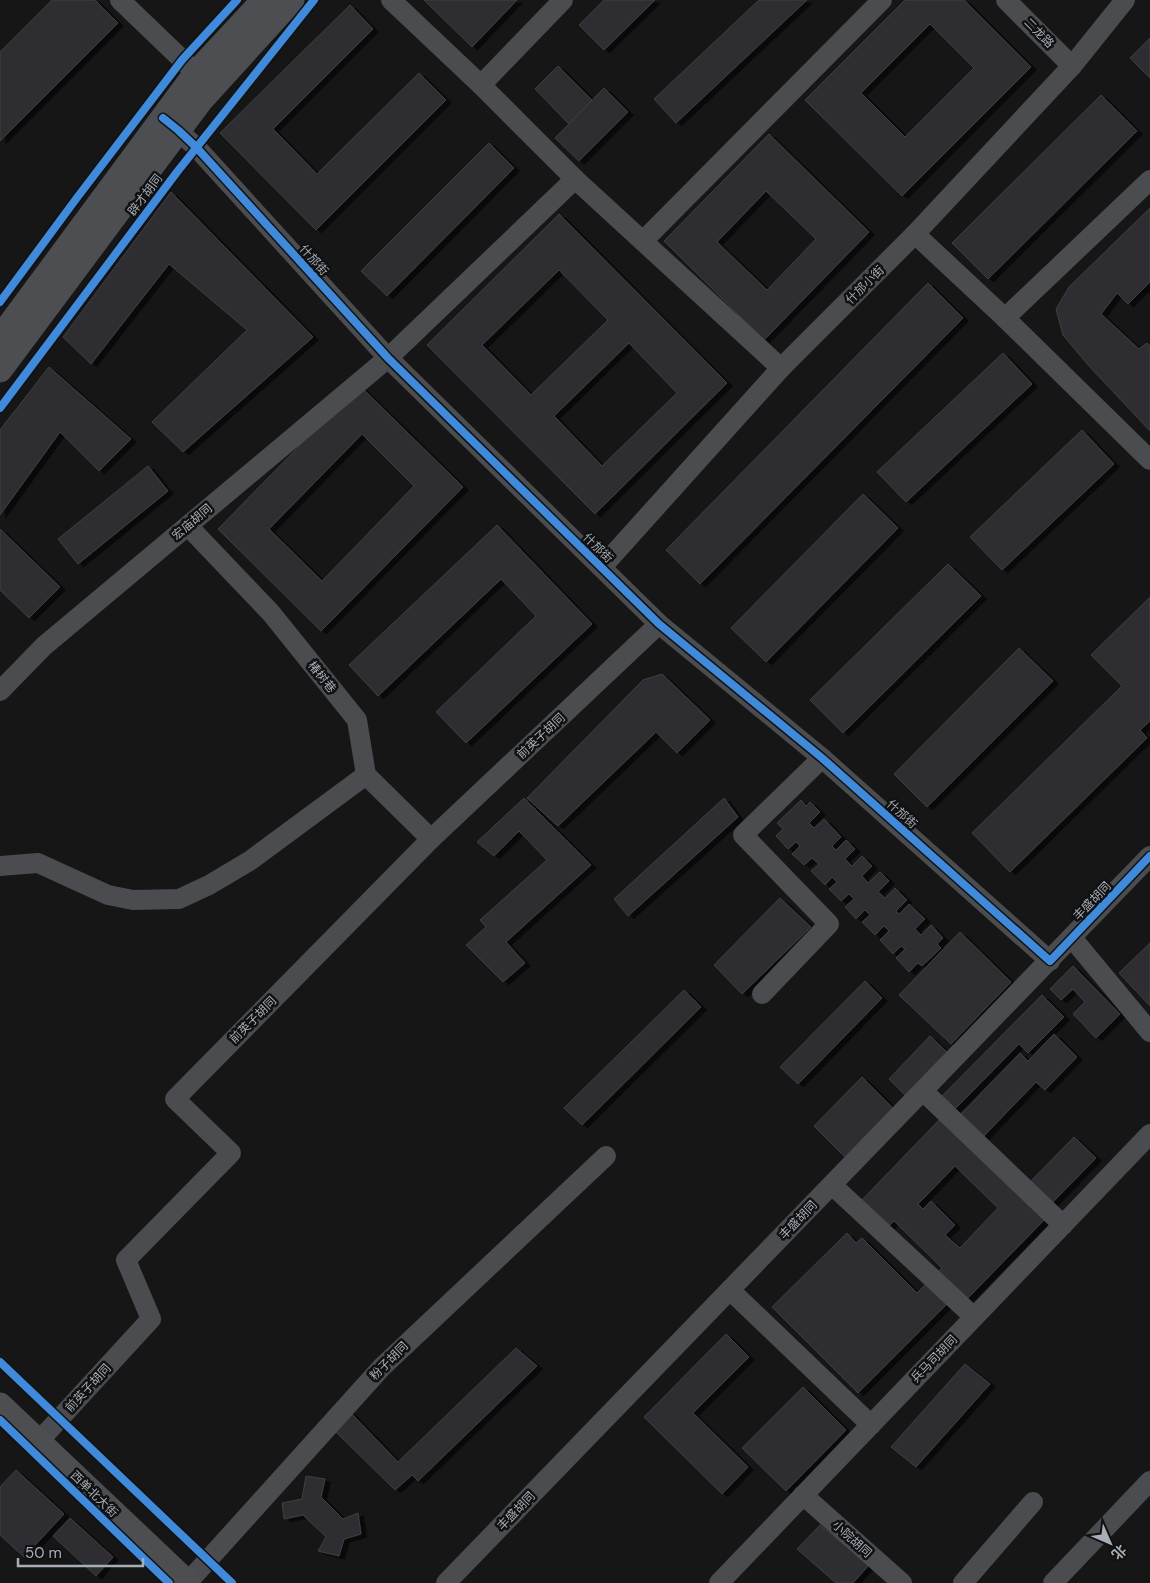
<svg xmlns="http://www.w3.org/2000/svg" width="1150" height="1583" font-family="'DM Sans','Noto Sans SC',sans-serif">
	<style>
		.building { fill: #2f2f30; stroke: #3e4042; fill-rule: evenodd; filter: url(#shadow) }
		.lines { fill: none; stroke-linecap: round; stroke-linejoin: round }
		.minor { stroke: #4a4c4f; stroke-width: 20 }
		.major { stroke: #4c4e51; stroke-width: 25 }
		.cycleway-casing { stroke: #101112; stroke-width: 11 }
		.cycleway { stroke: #408adc; stroke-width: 8 }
		.labels { text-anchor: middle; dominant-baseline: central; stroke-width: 5; stroke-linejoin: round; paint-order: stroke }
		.street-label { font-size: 12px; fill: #a8aeb7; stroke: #101112 }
	</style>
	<defs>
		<filter id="shadow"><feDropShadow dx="5.5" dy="3" stdDeviation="0" flood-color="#0009"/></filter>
	</defs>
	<rect width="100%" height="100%" fill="#161616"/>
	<g class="building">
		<path d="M 52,0 L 95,0 L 118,23 L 0,141 L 0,52 Z"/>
		<path d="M 424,0 L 517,0 L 472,47 Z"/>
		<path d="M 604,0 L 655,0 L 604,50 L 579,25 Z"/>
		<path d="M 759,0 L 807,0 L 676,123 L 654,99 Z"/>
		<path d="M 905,0 L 964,0 L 1031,67 L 902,196 L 805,100 ZM 930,24 L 974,68 L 905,137 L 861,93 Z"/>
		<path d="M 350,5 L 373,29 L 273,129 L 317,174 L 419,73 L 446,100 L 316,230 L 220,133 Z"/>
		<path d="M 1150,38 L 1150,78 L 1130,58 Z"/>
		<path d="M 558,66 L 592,100 L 569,124 L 535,89 Z"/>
		<path d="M 604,88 L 628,112 L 579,161 L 555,138 Z"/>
		<path d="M 1101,95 L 1137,131 L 988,279 L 952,243 Z"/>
		<path d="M 769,134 L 869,232 L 764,340 L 664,241 ZM 766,191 L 816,239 L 767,290 L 717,242 Z"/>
		<path d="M 489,143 L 514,168 L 387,296 L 361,271 Z"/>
		<path d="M 171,192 L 313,337 L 183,452 L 152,422 L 247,330 L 169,264 L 91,364 L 63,337 Z"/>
		<path d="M 1150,208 L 1150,282 L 1128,304 L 1117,293 L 1101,314 L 1139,349 L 1147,343 L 1150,346 L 1150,431 L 1089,366 L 1063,335 L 1056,309 L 1069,287 Z"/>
		<path d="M 559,214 L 727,383 L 595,514 L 427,345 ZM 559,270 L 608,320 L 531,395 L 482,345 ZM 629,343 L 677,393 L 602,466 L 554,416 Z"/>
		<path d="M 928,283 L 963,318 L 700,584 L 666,550 Z"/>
		<path d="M 1003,353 L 1032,384 L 906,502 L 877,472 Z"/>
		<path d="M 49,367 L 131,439 L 99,471 L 60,432 L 0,515 L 0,430 Z"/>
		<path d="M 359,385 L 463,487 L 321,631 L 218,529 ZM 362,434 L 414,486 L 322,581 L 269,529 Z"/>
		<path d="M 1082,430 L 1114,464 L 1002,570 L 970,537 Z"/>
		<path d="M 148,466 L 168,491 L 78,564 L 58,539 Z"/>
		<path d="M 863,494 L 898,528 L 766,662 L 731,628 Z"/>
		<path d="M 497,525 L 592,624 L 466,743 L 436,712 L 536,616 L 501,579 L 378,696 L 349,665 Z"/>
		<path d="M 0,529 L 60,587 L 29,618 L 0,590 Z"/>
		<path d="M 948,564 L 981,596 L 843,733 L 810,700 Z"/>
		<path d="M 1150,597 L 1150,721 L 1140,730 L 1147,738 L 1010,872 L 972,833 L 1122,686 L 1091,655 Z"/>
		<path d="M 1019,648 L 1053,681 L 927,807 L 894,774 Z"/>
		<path d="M 662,674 L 710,720 L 677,753 L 656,732 L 558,826 L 527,798 L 643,680 Z"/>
		<path d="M 524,798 L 591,865 L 506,942 L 525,963 L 503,982 L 466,945 L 486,927 L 480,920 L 547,860 L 519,831 L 494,856 L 477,842 Z"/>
		<path d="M 724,798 L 738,817 L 628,916 L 614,899 Z"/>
		<path d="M 801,800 L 806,806 L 810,802 L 820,812 L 809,823 L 814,828 L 824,819 L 841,837 L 832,846 L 836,850 L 846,840 L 855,849 L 845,859 L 852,866 L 862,856 L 872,866 L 862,876 L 868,883 L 880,872 L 889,881 L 878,892 L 885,898 L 895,888 L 907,900 L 896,911 L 899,914 L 909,904 L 925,919 L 915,929 L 921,935 L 931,925 L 943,938 L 937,944 L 941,948 L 922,966 L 918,963 L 909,972 L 896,958 L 905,949 L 901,946 L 893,954 L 880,940 L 889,931 L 884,926 L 875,935 L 862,922 L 870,915 L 865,910 L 856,919 L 845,907 L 854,899 L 849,894 L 841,901 L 829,889 L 837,882 L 832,877 L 825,885 L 811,871 L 819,864 L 812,858 L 804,865 L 792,854 L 800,846 L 796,842 L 788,849 L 776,836 L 783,829 L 777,823 Z"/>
		<path d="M 780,898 L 811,927 L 742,994 L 714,965 Z"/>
		<path d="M 960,932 L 1011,982 L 951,1044 L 899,995 Z"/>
		<path d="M 1150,943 L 1150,1006 L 1119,973 Z"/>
		<path d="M 1073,966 L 1120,1014 L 1096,1038 L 1073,1014 L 1085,1002 L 1073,989 L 1061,1000 L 1050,989 Z"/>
		<path d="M 865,981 L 882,998 L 798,1084 L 780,1067 Z"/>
		<path d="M 684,990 L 701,1007 L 582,1125 L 564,1108 Z"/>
		<path d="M 1042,995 L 1064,1017 L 1028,1053 L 1019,1044 L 954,1110 L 941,1097 Z"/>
		<path d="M 1054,1034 L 1077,1057 L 1045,1090 L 1036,1082 L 980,1140 L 957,1118 L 1020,1053 L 1028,1061 Z"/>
		<path d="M 930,1036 L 948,1053 L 906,1096 L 889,1079 Z"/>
		<path d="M 862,1077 L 894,1109 L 846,1158 L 814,1126 Z"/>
		<path d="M 941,1118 L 1045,1219 L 966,1300 L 938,1272 L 942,1268 L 894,1221 L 888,1227 L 861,1201 ZM 955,1166 L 998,1208 L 960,1248 L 945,1235 L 955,1225 L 931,1201 L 923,1209 L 918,1204 Z"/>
		<path d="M 1074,1137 L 1096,1158 L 1050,1205 L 1029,1183 Z"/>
		<path d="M 847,1233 L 856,1243 L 862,1238 L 917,1293 L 927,1283 L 947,1304 L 858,1393 L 772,1307 Z"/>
		<path d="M 726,1334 L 749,1357 L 693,1413 L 748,1467 L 722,1494 L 644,1417 Z"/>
		<path d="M 516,1348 L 537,1366 L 418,1481 L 412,1475 L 395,1490 L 333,1429 L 349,1411 L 398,1462 Z"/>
		<path d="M 965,1364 L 990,1384 L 916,1467 L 891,1447 Z"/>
		<path d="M 803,1387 L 846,1430 L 786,1491 L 742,1448 Z"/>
		<path d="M 16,1470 L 64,1514 L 24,1557 L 0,1535 L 0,1487 Z"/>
		<path d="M 306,1476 L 325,1479 L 321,1497 L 343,1519 L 358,1513 L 361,1534 L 344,1539 L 339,1556 L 318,1551 L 326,1537 L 303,1515 L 284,1519 L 282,1503 L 302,1499 Z"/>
		<path d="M 70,1518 L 113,1557 L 96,1576 L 53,1536 Z"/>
		<path d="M 820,1525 L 869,1565 L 853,1583 L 836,1583 L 797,1549 Z"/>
	</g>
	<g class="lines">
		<g class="minor">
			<path d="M 120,0 L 196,73"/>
			<path d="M 391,0 L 481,85 L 575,179 L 781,368"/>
			<path d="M 1006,0 L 1072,66"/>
			<path d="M 481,85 L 563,0"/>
			<path d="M 168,122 L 196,147 L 388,358 L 659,624 L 822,758 L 1050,961"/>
			<path d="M 915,234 L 1005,318 L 1150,460"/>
			<path d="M 643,241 L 882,0"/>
			<path d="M 1005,318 L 1150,180"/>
			<path d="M 188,526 L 271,613 L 357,720 L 366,775 L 431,839"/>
			<path d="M 602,567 L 781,368 L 915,234 L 1072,66 L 1125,0"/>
			<path d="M 0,691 L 44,646 L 388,358 L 575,179"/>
			<path d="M 0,866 L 38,863 L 108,895 L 133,900 L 179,899 L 209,885 L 251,860 L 366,775"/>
			<path d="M 1072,938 L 1150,1032"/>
			<path d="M 762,994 L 829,924 L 743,835 L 822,758"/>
			<path d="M 923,1091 L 1063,1225"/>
			<path d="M 832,1185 L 974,1317"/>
			<path d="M 730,1290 L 871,1425"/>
			<path d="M 39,1441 L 151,1319 L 126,1260 L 231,1153 L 175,1099 L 431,839 L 659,624"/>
			<path d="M 803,1495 L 902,1583"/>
			<path d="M 188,1582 L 382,1367 L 606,1156"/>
			<path d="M 446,1583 L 1150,856"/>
			<path d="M 719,1583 L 1150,1134"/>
			<path d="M 963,1583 L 1033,1502"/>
			<path d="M 1053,1583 L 1150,1481"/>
		</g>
		<g class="major">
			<path d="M 0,338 L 196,73 L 264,0"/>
			<path d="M 0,370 L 201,100 L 292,0"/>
			<path d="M 0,1405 L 188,1583"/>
		</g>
		<g class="cycleway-casing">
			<g id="cycleway">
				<path d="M 163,118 L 178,130 L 196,147 L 388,358 L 659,624 L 822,758 L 1050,961 L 1150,856"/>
				<path d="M 0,302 L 76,199 L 182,60 L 237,0"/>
				<path d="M 0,408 L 177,172 L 314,0"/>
				<path d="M 0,1362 L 232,1583"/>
				<path d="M 0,1420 L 169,1583"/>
			</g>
		</g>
		<use href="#cycleway" class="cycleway"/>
	</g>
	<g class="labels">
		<g class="street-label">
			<text transform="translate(1039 33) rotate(45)">二龙路</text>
			<text transform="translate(145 195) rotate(-53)">辟才胡同</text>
			<text transform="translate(314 260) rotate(48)">什邡街</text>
			<text transform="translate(865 285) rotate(-45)">什邡小街</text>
			<text transform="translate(192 522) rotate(-40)">宏庙胡同</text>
			<text transform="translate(598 548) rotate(44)">什邡街</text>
			<text transform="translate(322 677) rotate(51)">椿树巷</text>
			<text transform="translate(541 736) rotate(-43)">前英子胡同</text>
			<text transform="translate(902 814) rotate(42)">什邡街</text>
			<text transform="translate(1092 901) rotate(-46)">丰盛胡同</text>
			<text transform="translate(253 1020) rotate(-45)">前英子胡同</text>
			<text transform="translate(798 1220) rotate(-46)">丰盛胡同</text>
			<text transform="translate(934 1359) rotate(-46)">兵马司胡同</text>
			<text transform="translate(389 1361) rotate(-45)">粉子胡同</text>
			<text transform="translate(88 1388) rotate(-47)">前英子胡同</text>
			<text transform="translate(94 1494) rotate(44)">西单北大街</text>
			<text transform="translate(516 1511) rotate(-46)">丰盛胡同</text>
			<text transform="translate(852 1539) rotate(42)">小院胡同</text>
		</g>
	</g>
	<g transform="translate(1110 1543) rotate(135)" stroke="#101112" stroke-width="4" paint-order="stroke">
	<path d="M0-4L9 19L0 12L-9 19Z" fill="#a8aeb7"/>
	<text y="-8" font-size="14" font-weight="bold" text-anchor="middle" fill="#a8aeb7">北</text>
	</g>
	<path d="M18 1558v8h125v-8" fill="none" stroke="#a8aeb7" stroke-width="2.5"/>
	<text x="25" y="1558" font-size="15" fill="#a8aeb7" stroke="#101112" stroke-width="4" paint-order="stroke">50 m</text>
</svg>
